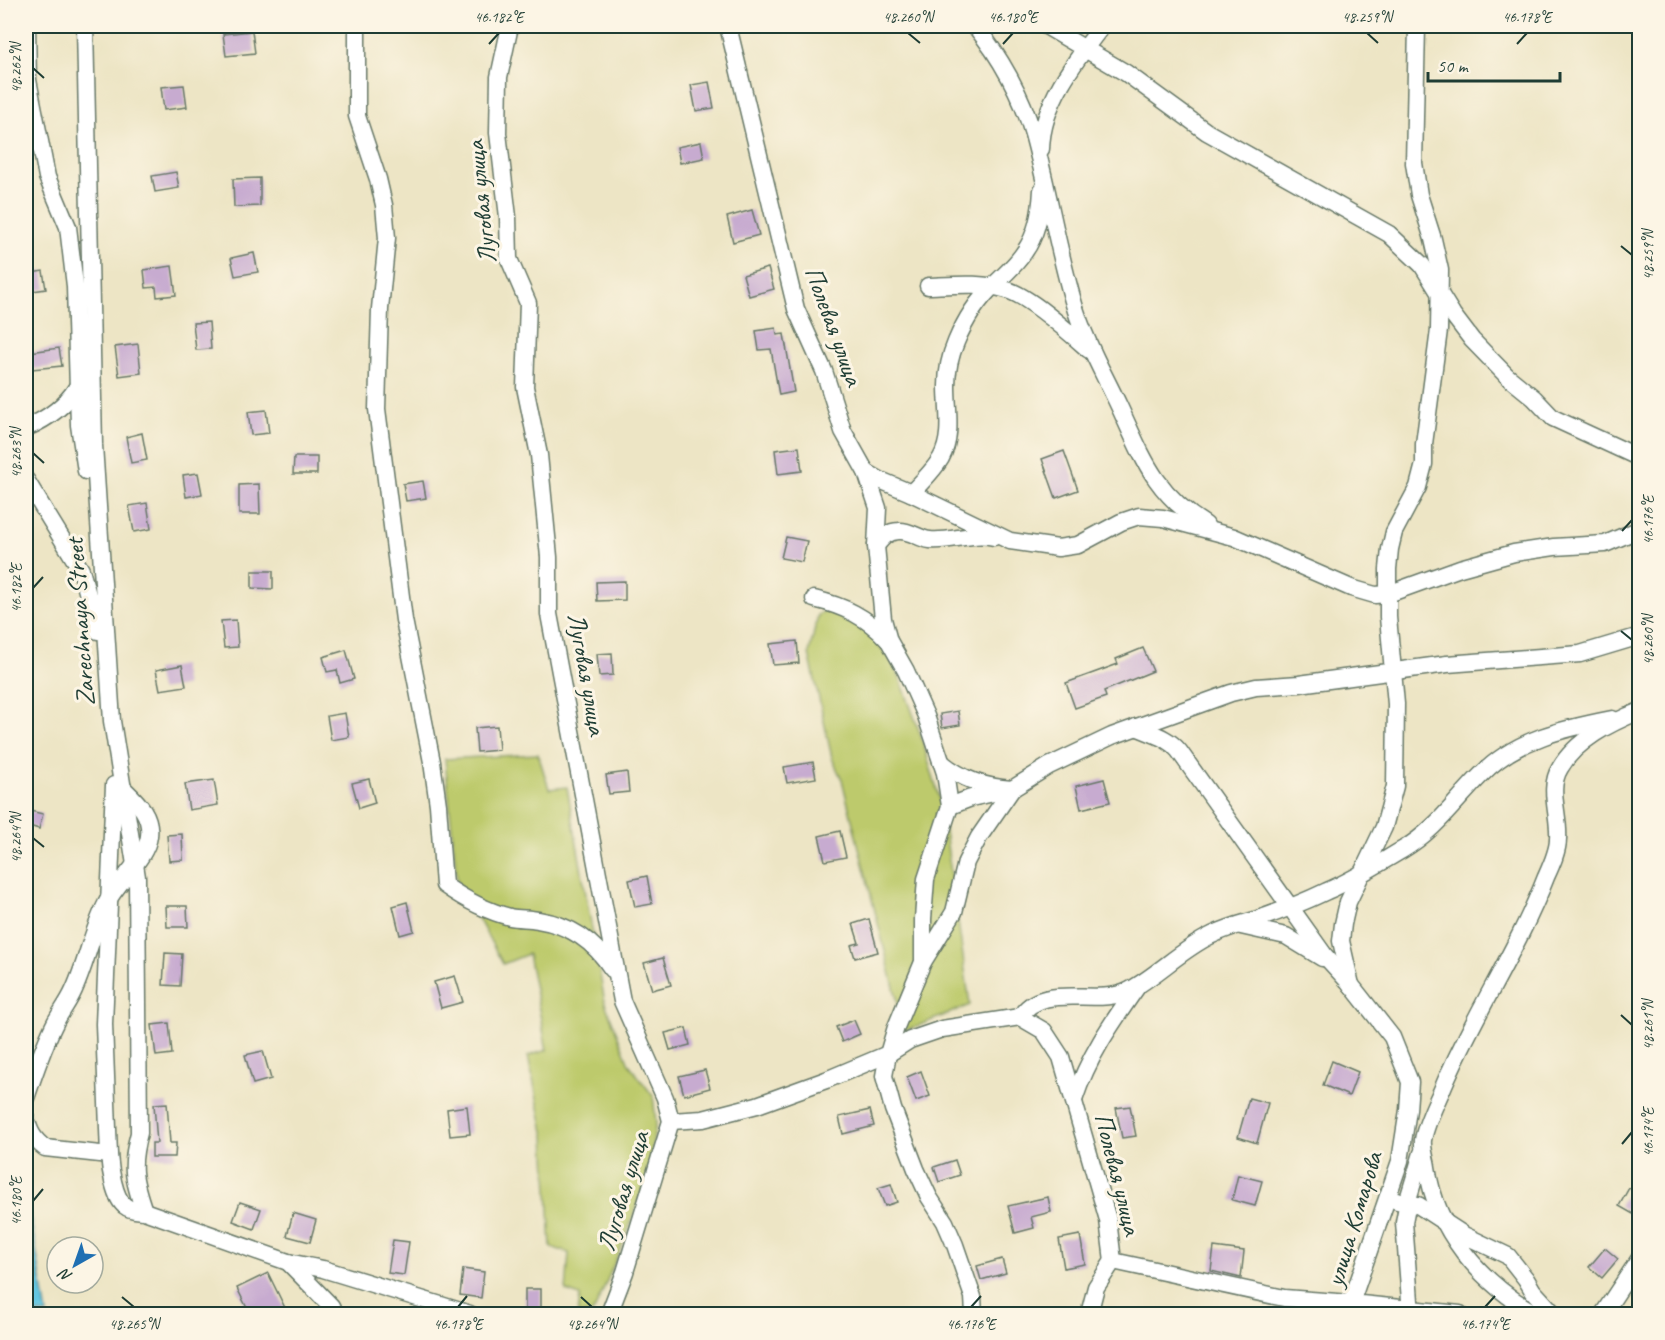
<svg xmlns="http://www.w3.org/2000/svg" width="1665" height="1340" font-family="Caveat,sans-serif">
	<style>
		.green { fill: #bdca6c; stroke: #6e8450; stroke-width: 1.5 }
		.water { fill: #64c7e2; stroke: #42828b; stroke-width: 1.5 }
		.building { fill: #c7abd0 }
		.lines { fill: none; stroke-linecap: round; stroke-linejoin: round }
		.street-casing { stroke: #677867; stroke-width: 19 }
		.street { stroke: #fff; stroke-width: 16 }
		.ticks { fill: none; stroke: #1f3d34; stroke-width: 2 }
		.labels { text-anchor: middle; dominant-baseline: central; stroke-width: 6; stroke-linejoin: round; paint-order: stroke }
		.street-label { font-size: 26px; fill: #1f3d34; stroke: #fcf5e5 }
		.neatline { fill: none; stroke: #1f3d34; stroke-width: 2 }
		.ticks-label { font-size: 15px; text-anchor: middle; fill: #1f3d34 }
	</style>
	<rect width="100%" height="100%" fill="#fcf5e5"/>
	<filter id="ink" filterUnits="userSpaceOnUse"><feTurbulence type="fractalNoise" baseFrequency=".0167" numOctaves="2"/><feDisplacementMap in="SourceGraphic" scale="12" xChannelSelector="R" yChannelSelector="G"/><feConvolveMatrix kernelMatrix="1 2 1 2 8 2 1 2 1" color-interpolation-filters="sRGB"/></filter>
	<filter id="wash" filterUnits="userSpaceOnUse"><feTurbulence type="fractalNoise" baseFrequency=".008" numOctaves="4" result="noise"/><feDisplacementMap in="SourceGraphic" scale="24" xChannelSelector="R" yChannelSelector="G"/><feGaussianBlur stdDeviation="1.35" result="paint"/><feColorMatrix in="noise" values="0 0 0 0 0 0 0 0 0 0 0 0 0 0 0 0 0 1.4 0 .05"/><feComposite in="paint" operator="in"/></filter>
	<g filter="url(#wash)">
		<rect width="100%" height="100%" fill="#ede5c5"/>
		<g class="green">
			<path d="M 827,609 L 861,624 L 876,638 L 887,654 L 900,678 L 921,736 L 941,804 L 970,1005 L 905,1031 L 842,780 L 832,758 L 809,653 L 818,615 Z"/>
			<path d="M 538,754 L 549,789 L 567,787 L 605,1003 L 629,1064 L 653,1096 L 656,1122 L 649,1171 L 628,1231 L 595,1309 L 591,1314 L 578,1314 L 580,1296 L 566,1291 L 569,1253 L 551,1247 L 545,1136 L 528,1056 L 547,1050 L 528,954 L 503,964 L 457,880 L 445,759 Z"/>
		</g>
		<path class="water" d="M 26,1191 L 47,1314 L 26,1314 Z"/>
		<g id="blocks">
			<g class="building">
				<path d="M 252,31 L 255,53 L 226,56 L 223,34 Z"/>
				<path d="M 709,82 L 714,108 L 696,111 L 691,85 Z"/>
				<path d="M 184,85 L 187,107 L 164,110 L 161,87 Z"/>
				<path d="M 701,142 L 704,158 L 680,163 L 677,147 Z"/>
				<path d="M 176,172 L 179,188 L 155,192 L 152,176 Z"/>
				<path d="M 260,178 L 260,206 L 234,207 L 233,179 Z"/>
				<path d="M 752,210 L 759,235 L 733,242 L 727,217 Z"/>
				<path d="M 254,253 L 258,272 L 235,276 L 231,258 Z"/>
				<path d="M 172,266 L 176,295 L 157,297 L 156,287 L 146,288 L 144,270 Z"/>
				<path d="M 768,268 L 774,289 L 749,296 L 743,275 Z"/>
				<path d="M 43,271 L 46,289 L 26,292 L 26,274 Z"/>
				<path d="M 209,322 L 211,349 L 196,350 L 193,323 Z"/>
				<path d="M 776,328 L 777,335 L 784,334 L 794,392 L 779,395 L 771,349 L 759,350 L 756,331 Z"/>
				<path d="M 138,344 L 141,373 L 119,376 L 115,347 Z"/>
				<path d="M 59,348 L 62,366 L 32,369 L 30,352 Z"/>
				<path d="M 266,410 L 269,433 L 251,435 L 248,412 Z"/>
				<path d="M 142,433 L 147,460 L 131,463 L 126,437 Z"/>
				<path d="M 799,447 L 802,471 L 778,474 L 775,450 Z"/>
				<path d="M 1064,451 L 1078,490 L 1056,498 L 1042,459 Z"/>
				<path d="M 294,457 L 317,457 L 317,474 L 293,474 Z"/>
				<path d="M 198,473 L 202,494 L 186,497 L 183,475 Z"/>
				<path d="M 423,481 L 426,498 L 406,501 L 403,484 Z"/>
				<path d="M 259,484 L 260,514 L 239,514 L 239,485 Z"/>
				<path d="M 147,503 L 151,529 L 134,532 L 129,506 Z"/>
				<path d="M 786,537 L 807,541 L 802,562 L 781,558 Z"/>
				<path d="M 252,571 L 273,571 L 273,589 L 252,588 Z"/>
				<path d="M 625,581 L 625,600 L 597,601 L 596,582 Z"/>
				<path d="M 236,620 L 238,647 L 224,648 L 221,621 Z"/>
				<path d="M 797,641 L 799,663 L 773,665 L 770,644 Z"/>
				<path d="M 1143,648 L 1153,671 L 1104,691 L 1106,697 L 1075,708 L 1066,683 L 1118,664 L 1116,659 Z"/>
				<path d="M 346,650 L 354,679 L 340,683 L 337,670 L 327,672 L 323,657 Z"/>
				<path d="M 612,653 L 613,675 L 599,676 L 597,654 Z"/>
				<path d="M 182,665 L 186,686 L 160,690 L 156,670 Z"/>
				<path d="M 958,711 L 960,725 L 942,728 L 940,714 Z"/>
				<path d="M 345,713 L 349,737 L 331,740 L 327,716 Z"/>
				<path d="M 497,726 L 499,750 L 477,752 L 475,728 Z"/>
				<path d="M 813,762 L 816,778 L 787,783 L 784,767 Z"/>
				<path d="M 627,772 L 629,792 L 609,794 L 606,775 Z"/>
				<path d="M 369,779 L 375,803 L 359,808 L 352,783 Z"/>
				<path d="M 1104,779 L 1110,802 L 1081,809 L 1076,786 Z"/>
				<path d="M 214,780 L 218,805 L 189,810 L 185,784 Z"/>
				<path d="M 26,810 L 43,814 L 39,829 L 26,825 Z"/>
				<path d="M 840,831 L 846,857 L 825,861 L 819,836 Z"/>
				<path d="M 182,834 L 183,860 L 169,861 L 167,835 Z"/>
				<path d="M 647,876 L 652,904 L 635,907 L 629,880 Z"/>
				<path d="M 407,902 L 414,931 L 400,935 L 393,906 Z"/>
				<path d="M 166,906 L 187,906 L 188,927 L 167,927 Z"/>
				<path d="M 869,919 L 878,952 L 855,958 L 851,945 L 859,943 L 853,924 Z"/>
				<path d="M 165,953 L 182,954 L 180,986 L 163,985 Z"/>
				<path d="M 663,958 L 671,985 L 652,990 L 644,963 Z"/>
				<path d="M 455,976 L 463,1002 L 441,1008 L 434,982 Z"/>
				<path d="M 854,1020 L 860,1034 L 842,1042 L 836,1027 Z"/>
				<path d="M 169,1023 L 172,1054 L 156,1056 L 152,1025 Z"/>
				<path d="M 686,1028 L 690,1045 L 670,1050 L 665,1033 Z"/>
				<path d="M 263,1051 L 271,1079 L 253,1084 L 245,1055 Z"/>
				<path d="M 1332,1061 L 1358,1072 L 1349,1096 L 1323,1085 Z"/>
				<path d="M 705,1070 L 710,1088 L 684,1095 L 679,1076 Z"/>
				<path d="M 921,1071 L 930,1096 L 916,1101 L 907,1077 Z"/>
				<path d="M 1249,1098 L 1268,1103 L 1257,1143 L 1238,1137 Z"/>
				<path d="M 167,1103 L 170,1143 L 176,1143 L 175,1157 L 152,1157 L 152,1143 L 157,1143 L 154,1104 Z"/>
				<path d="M 467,1106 L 470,1134 L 450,1136 L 447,1109 Z"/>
				<path d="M 1130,1106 L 1136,1136 L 1122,1138 L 1116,1108 Z"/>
				<path d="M 870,1110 L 874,1126 L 843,1134 L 839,1117 Z"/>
				<path d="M 955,1160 L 960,1175 L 939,1182 L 934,1167 Z"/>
				<path d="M 1238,1175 L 1262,1181 L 1255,1206 L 1232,1200 Z"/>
				<path d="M 891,1184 L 897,1202 L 885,1206 L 878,1188 Z"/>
				<path d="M 1629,1188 L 1640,1193 L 1640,1218 L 1619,1206 Z"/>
				<path d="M 1048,1197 L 1051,1212 L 1031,1217 L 1034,1228 L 1015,1233 L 1008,1206 Z"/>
				<path d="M 240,1202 L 261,1209 L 254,1229 L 233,1221 Z"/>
				<path d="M 293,1213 L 316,1220 L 310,1242 L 287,1236 Z"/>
				<path d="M 1080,1235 L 1085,1264 L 1064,1268 L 1059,1239 Z"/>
				<path d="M 393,1240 L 409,1242 L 404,1275 L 388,1273 Z"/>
				<path d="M 1214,1247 L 1244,1251 L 1241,1278 L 1211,1271 Z"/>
				<path d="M 1605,1248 L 1618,1259 L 1602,1278 L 1589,1267 Z"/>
				<path d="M 1002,1259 L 1006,1273 L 981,1280 L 977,1266 Z"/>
				<path d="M 463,1269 L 484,1272 L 481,1298 L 460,1295 Z"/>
				<path d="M 268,1273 L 288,1314 L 250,1314 L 237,1288 Z"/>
				<path d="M 525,1289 L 541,1289 L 541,1312 L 525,1311 Z"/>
			</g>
		</g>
	</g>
	<g filter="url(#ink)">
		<use href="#blocks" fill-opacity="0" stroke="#677867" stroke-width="1.5"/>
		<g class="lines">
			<g class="street-casing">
				<g id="street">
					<path d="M 27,26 L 28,80 L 47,177 L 68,227 L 75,286 L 79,425 L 86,471"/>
					<path d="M 85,26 L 94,445 L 112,721 L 137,877 L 139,1133 C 130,1166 133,1179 144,1211"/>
					<path d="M 357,26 L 357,116 L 378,179 L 384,205 L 387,238 L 380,309 L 377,409 L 404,620 L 432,762 L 438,805 L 444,885 C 464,899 486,911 510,917 C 519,919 529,918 538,920 C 570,925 595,942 612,969"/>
					<path d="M 510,26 L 499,77 L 498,133 L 508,217 L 509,259 L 528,303 L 525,387 L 539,455 L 549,557 L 549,614 L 622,1001 L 665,1098 L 671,1121 L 625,1272 L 609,1314"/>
					<path d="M 728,26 L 796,309 L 824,371 L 843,431 L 866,472 L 878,508 L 876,546 L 883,619 L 889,641 L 906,671 L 926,716 L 945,773 L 950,806 L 926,879 L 923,919 L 923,962 L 896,1027 L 888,1054 L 884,1076 L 893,1109 L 916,1169 L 929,1197 L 945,1222 L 955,1245 L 973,1297 L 974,1314"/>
					<path d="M 975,26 C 1000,56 1022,96 1033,134 C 1049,192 1058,253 1076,311 C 1087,345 1104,374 1119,406 C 1143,458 1155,494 1206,525"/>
					<path d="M 1046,26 L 1126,73 L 1207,132 L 1389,234 L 1422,265 L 1453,315 L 1472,340 L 1507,376 L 1534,398 L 1553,418 L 1640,458"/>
					<path d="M 1041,149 C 1042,103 1075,61 1102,26"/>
					<path d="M 928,286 C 954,285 982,282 1007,290 C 1029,296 1071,334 1089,350"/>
					<path d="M 26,428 C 47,419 65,407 77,387"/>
					<path d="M 866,472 L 880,480 L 911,493 L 1010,541 L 1058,548 L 1078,545 L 1121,522 L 1139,516 L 1163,518 L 1234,537 L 1351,588 L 1375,595 L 1388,594 L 1460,568 L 1514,553 L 1554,547 L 1605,544 L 1640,529"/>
					<path d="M 26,480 L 81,570 L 98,631"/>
					<path d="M 911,493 C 921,483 933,471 941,458 C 953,436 947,411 947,386 C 947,371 950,356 956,342 C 965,320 977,301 994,285 C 1005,274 1017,264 1025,251 C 1037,234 1041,210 1042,190"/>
					<path d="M 876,546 C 882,538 888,531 899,531 C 910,530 919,539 930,540 C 952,542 972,532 994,537"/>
					<path d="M 814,599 C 844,606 867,617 888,640"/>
					<path d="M 1136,727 C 1152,734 1168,737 1179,751 L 1325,956 L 1348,981 L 1392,1037 L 1410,1082 L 1408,1110 L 1400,1161 L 1351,1303 L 1460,1314"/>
					<path d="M 114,785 L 104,1024 L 109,1155 C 110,1168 114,1198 125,1206 C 131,1211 137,1210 144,1211 L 288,1262 L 323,1269 L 470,1314"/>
					<path d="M 950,806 L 971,798 L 1012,789 L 1049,766 L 1112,736 L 1231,693 L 1256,687 L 1299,684 L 1447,664 L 1580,654 L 1640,636"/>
					<path d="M 1241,926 L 1286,936 L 1322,958"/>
					<path d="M 923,962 L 954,912 L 966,862 L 979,837 L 1012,789 C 984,787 963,780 941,762"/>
					<path d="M 1351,985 L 1341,941 L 1343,924 L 1348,902 L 1384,827 L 1395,786 L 1396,704 L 1388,617 L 1388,569 L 1390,549 L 1394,532 L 1418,487 L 1424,464 L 1424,444 L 1439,330 L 1440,270 L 1433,239 L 1419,195 L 1414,163 L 1417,26"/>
					<path d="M 1020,1017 C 1042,980 1098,1008 1130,990 C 1159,974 1182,949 1212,935 C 1226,928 1241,924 1255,920 C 1279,912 1304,902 1327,891 C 1353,880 1378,864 1402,850 C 1435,831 1455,801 1481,775 C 1515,739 1566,728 1612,719"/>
					<path d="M 26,1098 C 35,1072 43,1046 56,1021 C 61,1012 67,1004 72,994 C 86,966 91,933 106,904 C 116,883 147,858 149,836 C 152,813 135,800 121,786"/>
					<path d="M 1074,1100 C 1088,1057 1111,1024 1137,987"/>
					<path d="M 26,1117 C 29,1131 33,1139 45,1148 L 109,1155"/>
					<path d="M 671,1121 L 703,1119 L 757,1105 L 826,1080 L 888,1054 L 910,1040 L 942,1029 L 1020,1017 L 1044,1031 L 1061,1057 L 1108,1220 L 1113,1261 L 1284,1298 L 1351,1303 L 1347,1314"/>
					<path d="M 1397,1201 L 1418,1205 L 1464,1235 L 1508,1256 L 1526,1279 L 1533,1291 L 1554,1314"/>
					<path d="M 288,1262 L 331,1306 L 335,1314"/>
					<path d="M 1089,1314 L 1096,1287 L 1113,1261"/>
					<path d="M 1411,1314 L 1404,1222 L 1409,1196 L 1422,1153"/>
					<path d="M 1536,1314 C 1481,1283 1436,1231 1427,1167 C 1426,1159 1422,1148 1423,1140 C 1426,1122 1437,1102 1444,1085 C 1474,1014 1518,949 1546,877 C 1551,866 1558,851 1558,839 C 1560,815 1547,789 1560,768 C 1576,740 1610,723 1640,711"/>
					<path d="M 1603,1314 L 1640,1258"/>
				</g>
			</g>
			<use href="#street" class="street"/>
		</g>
	</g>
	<path class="ticks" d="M 908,33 L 920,43M 1367,33 L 1378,43M 489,44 L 499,33M 1003,44 L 1013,33M 1517,44 L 1527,33M 33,68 L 44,78M 1621,246 L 1632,255M 33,453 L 44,463M 1622,531 L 1632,520M 33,588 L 43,577M 1621,631 L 1632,640M 33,838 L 44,847M 1621,1015 L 1632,1025M 1622,1144 L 1632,1132M 33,1201 L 43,1189M 122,1297 L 134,1307M 581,1297 L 592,1307M 458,1307 L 467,1296M 971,1307 L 981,1296M 1485,1307 L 1495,1296"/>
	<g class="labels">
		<g class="street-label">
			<text transform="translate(481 202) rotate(-96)">Луговая улица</text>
			<text transform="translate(834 326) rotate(70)">Полевая улица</text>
			<text transform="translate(80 622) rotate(-94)">Zarechnaya Street</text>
			<text transform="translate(587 674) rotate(80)">Луговая улица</text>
			<text transform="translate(1118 1174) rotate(76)">Полевая улица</text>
			<text transform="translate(623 1191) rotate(-73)">Луговая улица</text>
			<text transform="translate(1354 1219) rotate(-73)">улица Комарова</text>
		</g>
	</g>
	<rect width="1665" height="1340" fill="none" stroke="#fcf5e5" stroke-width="66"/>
	<g transform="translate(75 1265) rotate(220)"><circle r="28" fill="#fcf5e5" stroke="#a4ab9e" stroke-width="1.5"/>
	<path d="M0-4.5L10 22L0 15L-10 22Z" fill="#1f6fb2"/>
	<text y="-9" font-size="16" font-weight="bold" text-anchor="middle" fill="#1f3d34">N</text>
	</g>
	<path d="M1428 72v9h132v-9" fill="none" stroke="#1f3d34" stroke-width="3"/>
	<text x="1437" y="72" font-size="18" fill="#1f3d34" stroke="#fcf5e5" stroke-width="4.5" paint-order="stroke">50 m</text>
	<rect x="33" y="33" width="1599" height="1274" class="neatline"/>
	<g class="ticks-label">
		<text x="499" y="22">46.182°E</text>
		<text x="908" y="22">48.260°N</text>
		<text x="1013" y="22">46.180°E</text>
		<text x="1367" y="22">48.259°N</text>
		<text x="1527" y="22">46.178°E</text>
		<text transform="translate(16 68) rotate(-90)" y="5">48.262°N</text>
		<text transform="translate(1648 255) rotate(-90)" y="5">48.259°N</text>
		<text transform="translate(16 453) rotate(-90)" y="5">48.263°N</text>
		<text transform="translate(1648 520) rotate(-90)" y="5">46.176°E</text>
		<text transform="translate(16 588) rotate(-90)" y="5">46.182°E</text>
		<text transform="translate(1648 640) rotate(-90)" y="5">48.260°N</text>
		<text transform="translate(16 838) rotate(-90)" y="5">48.264°N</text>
		<text transform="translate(1648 1025) rotate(-90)" y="5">48.261°N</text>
		<text transform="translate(1648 1132) rotate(-90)" y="5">46.174°E</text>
		<text transform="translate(16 1201) rotate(-90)" y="5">46.180°E</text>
		<text x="134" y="1329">48.265°N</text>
		<text x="458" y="1329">46.178°E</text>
		<text x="592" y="1329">48.264°N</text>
		<text x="971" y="1329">46.176°E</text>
		<text x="1485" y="1329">46.174°E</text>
	</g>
</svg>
